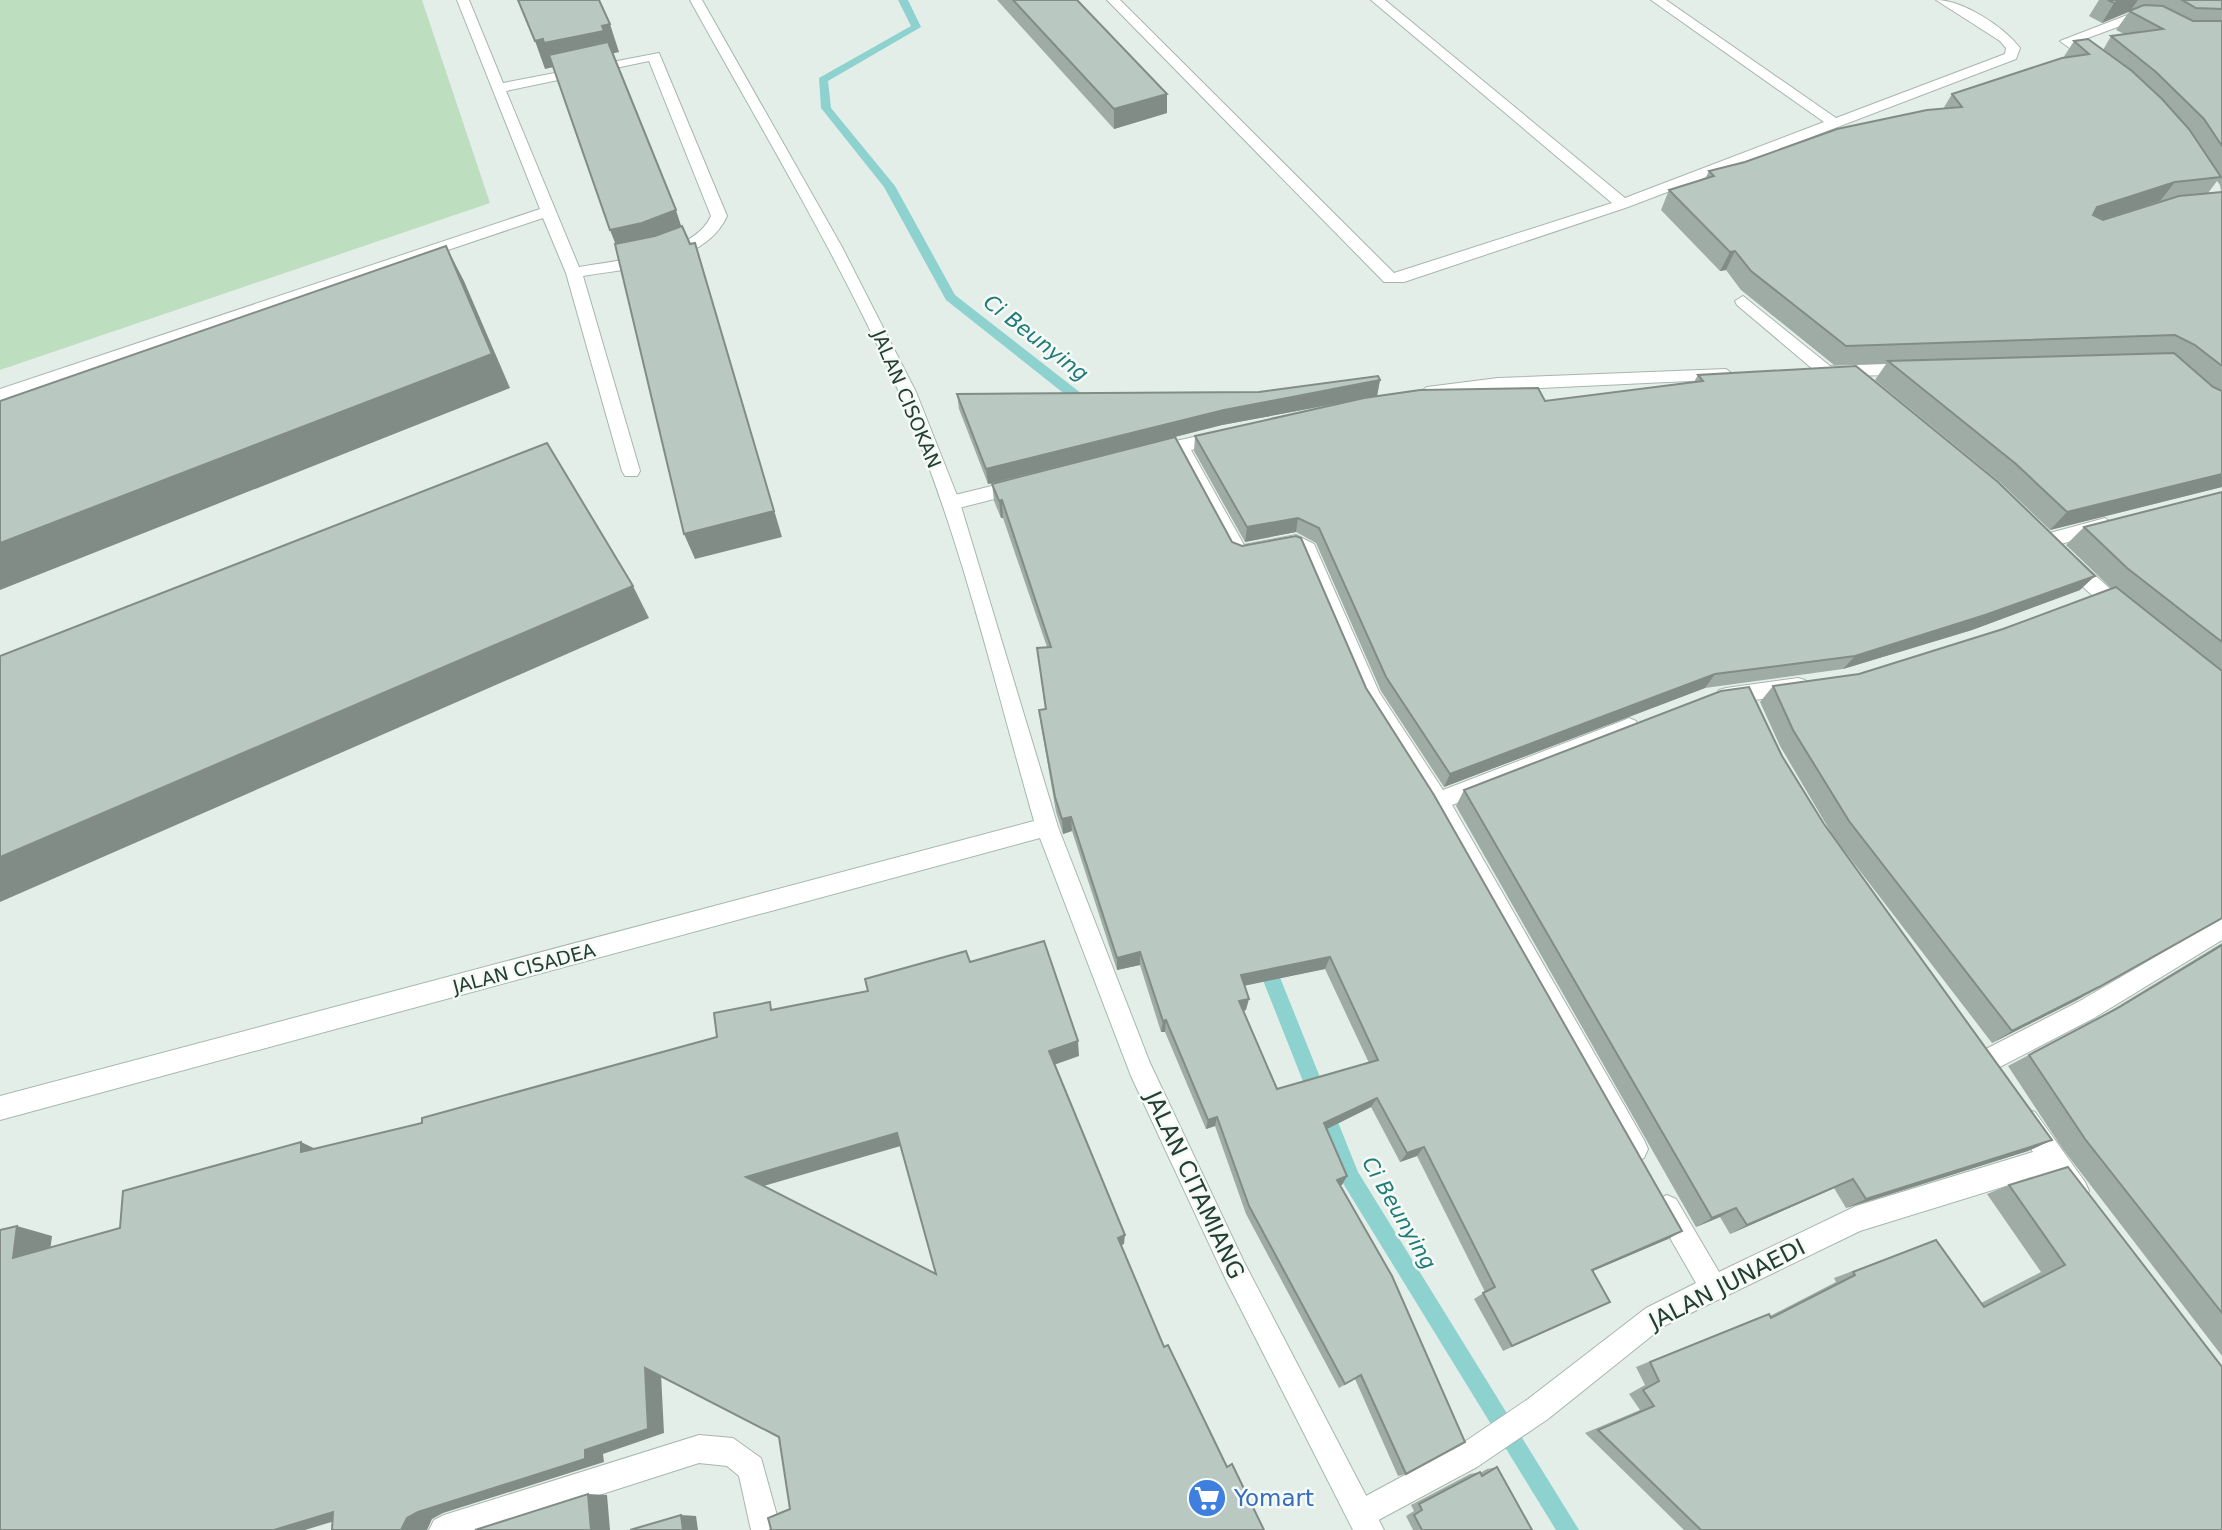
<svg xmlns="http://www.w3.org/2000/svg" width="2222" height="1530" viewBox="0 0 2222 1530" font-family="'DejaVu Sans',sans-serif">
	<rect width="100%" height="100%" fill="#e4eee8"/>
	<!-- green -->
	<path fill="#bedec0" d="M0,0H422L490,203L0,370Z"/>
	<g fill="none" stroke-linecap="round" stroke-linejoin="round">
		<!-- stream -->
		<g fill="#8dd2cf" fill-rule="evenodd">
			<path d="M898,0H908L921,27L828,81L831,108L895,186L955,295L1091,401V407H1081L946,300L884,187L821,108L819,78L911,26Z"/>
			<path d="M1264,952L1270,954L1273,960L1358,1172L1579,1530H1556L1344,1185L1255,960L1258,954Z"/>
		</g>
		<!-- lane casing -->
		<g stroke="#a6b6ae" stroke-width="2">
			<path id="lane" d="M457,0H469L503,83L659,53L727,216C705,265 629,268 583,276L640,471L637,476H625L622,471L566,273L543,218L0,401V389L540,209ZM649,61L711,216C694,255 617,260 579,267L506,91Z"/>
		</g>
		<!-- street casing -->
		<g stroke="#a6b6ae" stroke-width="2">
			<g id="street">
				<path d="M1107,0H1120L1394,273L1612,203L1371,0H1385L1625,198L1824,122L1651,0H1666L1836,118L2005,54L2006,48L2000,41L1936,0C1963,0 2003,26 2020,48L2016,59L1628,207L1404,282H1384Z"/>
				<path d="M2130,14H2150L2157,18L2150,22H2131L2077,42L2100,57V63H2090L2060,41Z"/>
				<path d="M1743,296L1830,366L1908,363L1916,369L1908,375L1821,376L1737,305L1735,301Z"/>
				<path d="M1726,369L1734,375L1732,379L1498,390L1427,399L1418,393L1427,387L1498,378Z"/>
				<path d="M1221,431L1227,433L1230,437L1227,441L1191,450L1244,545L1296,535L1314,544L1379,692L1443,790L1622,721L1629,718L1636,721L1639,727L1636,733L1452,805L1644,1140L1648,1149L1644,1158L1635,1162L1626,1158L1430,808L1364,702L1300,553L1293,550L1239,560L1232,558L1175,453L1153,458L1144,452L1153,446Z"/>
				<path d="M1020,479L1026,481L1029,486L1026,491L951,510L942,503L951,496Z"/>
				<path d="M2105,518L2114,525L2112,530L2046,548L2037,541L2039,536Z"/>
				<path d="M2068,555L2075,557L2129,606L2132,611L2129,616H2115L2061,567L2059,562Z"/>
				<path d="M1798,678L1805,680L1808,686L1805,692L1798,694L1726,704L1719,702L1716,696L1719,690L1726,688Z"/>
				<path d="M2222,918V940L2094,1018L1996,1069L1987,1073L1978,1069L1975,1061L1978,1053L2078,1002Z"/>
				<path d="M2026,1109L2035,1112L2085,1182L2089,1191L2085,1200L2076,1204L2067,1200L2048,1173L1860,1231L1664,1326L1548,1419L1477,1467L1371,1524L1361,1528L1351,1524L1347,1514L1351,1504L1457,1447L1528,1399L1646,1308L1696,1283L1658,1217L1654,1208L1658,1199L1667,1195L1676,1199L1719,1272L1856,1206L2033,1152L2014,1121L2017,1112Z"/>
				<path d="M699,1435L733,1438L761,1458L781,1530H751L739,1476L727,1466L699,1463L490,1530H429L434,1520L444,1515Z"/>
			</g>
		</g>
		<!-- secondary casing -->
		<g stroke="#a3b9ad" stroke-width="2">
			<path id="secondary" d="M690,0H702L842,247L916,392L960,503L1058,827L1150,1063L1244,1262L1384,1530H1353L1226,1280L1131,1076L1040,838L0,1120V1096L1034,821C993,678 959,529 899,392C839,257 761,129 690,0Z"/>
		</g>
		<!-- lane -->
		<use href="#lane" fill="#fff" fill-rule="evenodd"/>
		<!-- street -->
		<use href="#street" fill="#fff" fill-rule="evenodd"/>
		<!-- secondary -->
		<use href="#secondary" fill="#fff" fill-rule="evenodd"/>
	</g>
	<!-- wall -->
	<g fill="#9faca5" fill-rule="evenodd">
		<path d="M997,0H1077L1167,113L1114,129Z"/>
		<path d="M2099,0H2222V487L2050,530L2001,483L1875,380L1886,364L1834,365L1741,290L1726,270L1720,271L1661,210L1669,190L1705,179L1709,171L1745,162L1943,109L1952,94L2063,58L2074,41L2103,50L2111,36L2124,34L2116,30L2129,12L2102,23L2089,16ZM2217,181L2220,185L2221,192L2208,193ZM2160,201H2163L2103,220Z"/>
		<path d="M1698,375L2080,590L1972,630L1843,669L1705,688L1444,787L1381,691L1316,543L1296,532L1245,542L1194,451L1195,436L1545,401L1694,382Z"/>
		<path d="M1380,380L1377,396L1222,425L988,484L959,409L957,394L1259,392Z"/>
		<path d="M992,484L1232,542L1366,688L1682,1231L1668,1239L1593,1271L1610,1302L1503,1351L1474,1299L1485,1292L1417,1156L1400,1162L1371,1107L1326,1129L1347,1176L1342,1185H1340L1406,1474L1398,1476L1355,1379L1339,1388L1246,1214L1215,1126L1206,1129L1165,1032H1161L1140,965L1117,970L1072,831L1063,834L1056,812L1041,725L1039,710L1045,709L1037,648L1047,647L1003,518H1001L994,501ZM1325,969L1369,1063L1277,1089L1243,1011L1246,1010L1244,985Z"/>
		<path d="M2222,492V918L2077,1000L1992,1043L1833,836L1780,746L1760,702L1773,686L1859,674L2003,629L2112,589L2066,545L2084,527Z"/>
		<path d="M1782,756L1824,824L2052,1140L2028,1151L1846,1208L1834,1188L1730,1234L1720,1217L1696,1227L1456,806L1464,790Z"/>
		<path d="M2222,943V1356L2062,1148L2008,1066L2097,1019Z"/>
		<path d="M2009,1185L2222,1367V1530H1684L1585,1433L1640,1410L1629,1394L1645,1385L1636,1367L1752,1320L1769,1314L1770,1316L1836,1282L1834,1278L1936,1240L1981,1303L2041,1272L1987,1194Z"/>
		<path d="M1497,1467L1532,1530H1413L1406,1516L1414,1511L1411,1505L1470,1474L1480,1472V1473L1487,1469Z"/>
	</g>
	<!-- shaded-wall -->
	<g fill="#828c86">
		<path d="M2123,0H2138L2130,11L2102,23L2114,3Z"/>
		<path d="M610,24L619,52L545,69L535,41Z"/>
		<path d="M1167,94V113L1114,129V109Z"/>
		<path d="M2175,182L2160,201L2082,227L2097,207Z"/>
		<path d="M676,210L685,238L621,258L610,230Z"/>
		<path d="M695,243L782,537L695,559L684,534Z"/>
		<path d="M446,246L464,281L510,388L0,590V543Z"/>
		<path d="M1735,251L1726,270L1720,271L1730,252Z"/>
		<path d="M1380,380L1377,396L1222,425L988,484L986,469L1224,410Z"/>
		<path d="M2222,474V487L2050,530L2067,512Z"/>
		<path d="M1002,500L1003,518H1001L999,501Z"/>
		<path d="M1298,518L1296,532L1245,542L1247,527Z"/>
		<path d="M2095,576L2080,590L1972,630L1843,669L1855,656Z"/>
		<path d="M633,586L649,618L0,902V857Z"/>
		<path d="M1715,674L1705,688L1444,787L1450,774Z"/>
		<path d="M1071,817L1072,831L1063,834L1062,819Z"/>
		<path d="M1140,952V965L1117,970V958Z"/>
		<path d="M1330,957L1325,969L1239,987L1241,975Z"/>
		<path d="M2099,987L2077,1000L1992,1043L2012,1031Z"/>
		<path d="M1249,999L1246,1010L1237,1013L1239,1001Z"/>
		<path d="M1166,1020L1165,1032H1161L1163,1021Z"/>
		<path d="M1078,1041L1079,1056L1051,1066L1049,1051Z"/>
		<path d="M1377,1098L1371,1107L1319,1133L1324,1123Z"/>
		<path d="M1217,1117L1215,1126L1206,1129L1208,1120Z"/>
		<path d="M897,1133L904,1145L757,1188L746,1177Z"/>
		<path d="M2052,1140L2028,1151L1846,1208L1866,1199Z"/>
		<path d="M301,1142L326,1154L301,1152Z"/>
		<path d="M1424,1147L1417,1156L1400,1162L1407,1153Z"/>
		<path d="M1347,1176L1342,1185L1332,1189L1337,1180Z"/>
		<path d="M1853,1179L1834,1188L1730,1234L1747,1225Z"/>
		<path d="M1736,1208L1720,1217L1696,1227L1712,1218Z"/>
		<path d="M17,1226L52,1236L48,1267L13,1258Z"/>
		<path d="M1682,1231L1668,1239L1581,1276L1592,1270Z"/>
		<path d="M1125,1235L1124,1244L1118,1247V1238Z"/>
		<path d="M645,1368L661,1374L664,1433L603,1454L604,1462L443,1513L432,1519L427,1530H401L407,1518L418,1512L585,1450Z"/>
		<path d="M588,1494L607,1495L610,1530H591Z"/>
		<path d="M333,1512L361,1513L305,1530H274Z"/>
		<path d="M681,1515L696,1516L698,1530H683Z"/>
	</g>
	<!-- building -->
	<g fill="#b9c8c0" stroke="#828c86" stroke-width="2" fill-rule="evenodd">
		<path d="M518,0H599L610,24L602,26L604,31L544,43L543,39L535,41Z"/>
		<path d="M1013,0H1077L1167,94L1114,109Z"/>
		<path d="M2108,0H2123L2114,3Z"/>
		<path d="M2182,0H2222V9L2196,8Z"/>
		<path d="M2144,5L2163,6L2193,21H2222V146L2204,119L2156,72L2111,36L2163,29L2129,11Z"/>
		<path d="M2088,39L2132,71L2162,99L2189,129L2221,177L2175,182L2097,207L2093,215L2103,220L2179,196L2222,192V366L2195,345L2175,335L1846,346L1751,271L1735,251L1730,252L1669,190L1714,176L1709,171L1745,162L1837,129L1927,110L1962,107L1952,94L2062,58L2089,54L2074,41Z"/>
		<path d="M608,42L676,210L642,223L610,230L549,55Z"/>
		<path d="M682,226L690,244L695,243L774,511L684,534L615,244L655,236Z"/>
		<path d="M446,246L492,354L0,543V401Z"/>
		<path d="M2174,353L2213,387L2222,391V474L2067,512L2016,464L1888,361Z"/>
		<path d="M1856,366L1998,482L2095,576L1985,615L1855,656L1715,674L1450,774L1386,677L1319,528L1298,518L1247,527L1195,436L1364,398L1420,390L1538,388L1545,401L1703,381L1698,375Z"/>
		<path d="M1378,376L1380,380L1224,410L986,469L957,394L1259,392Z"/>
		<path d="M1175,437L1232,542L1242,546L1296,536L1301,538L1366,688L1434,795L1682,1231L1592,1270L1610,1302L1512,1346L1483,1293L1495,1287L1424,1147L1407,1153L1377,1098L1324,1123L1347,1176L1337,1180L1392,1276L1465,1442L1406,1474L1361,1375L1345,1384L1249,1206L1217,1117L1208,1120L1166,1020L1163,1021L1140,952L1117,958L1071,817L1062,819L1055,797L1039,710L1046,709L1037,648L1051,647L1002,500L999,501L992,484ZM1330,957L1378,1060L1277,1089L1239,1001L1249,999L1241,975Z"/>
		<path d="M547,443L633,586L0,857V656Z"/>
		<path d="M2222,492V642L2127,568L2084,527Z"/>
		<path d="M2116,587L2222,671V918L2099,987L2012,1031L1849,821L1793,730L1773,686L1859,674L2003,629Z"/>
		<path d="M1749,687L1782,756L1824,824L2052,1140L1866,1199L1853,1179L1747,1225L1736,1208L1712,1218L1464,790L1721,691Z"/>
		<path d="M1044,941L1078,1041L1049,1051L1125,1235L1118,1238L1164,1347L1168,1345L1227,1467L1232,1464L1264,1530H770L771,1529L768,1518L790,1509L779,1437L645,1368L648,1429L585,1450V1459L418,1512L407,1518L401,1530H332L333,1512L274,1530H0V1230L17,1226L13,1258L120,1228L123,1191L301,1142V1152L422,1123V1118L717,1037L714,1013L770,1002L771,1010L868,991L865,979L966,951L970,962ZM897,1133L936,1274L746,1177Z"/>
		<path d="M2222,945V1313L2085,1139L2029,1055L2118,1008Z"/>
		<path d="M2068,1167L2222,1367V1530H1701L1598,1430L1654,1406L1643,1390L1659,1381L1650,1362L1769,1314L1771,1318L1855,1275L1853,1272L1936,1240L1984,1307L2065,1265L2009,1185Z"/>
		<path d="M1497,1467L1532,1530H1422L1414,1515L1422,1510L1419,1504L1480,1472L1482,1476Z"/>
		<path d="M588,1494L591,1530H475Z"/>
		<path d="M681,1515L683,1530H630Z"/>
	</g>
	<!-- icons -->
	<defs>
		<g id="supermarket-disc" transform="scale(2.0125)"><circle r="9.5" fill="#3f7fe0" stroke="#f5faf6"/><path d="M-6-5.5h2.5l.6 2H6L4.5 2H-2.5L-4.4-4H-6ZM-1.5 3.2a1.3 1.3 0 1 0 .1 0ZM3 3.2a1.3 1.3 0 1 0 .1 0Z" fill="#fff"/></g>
	</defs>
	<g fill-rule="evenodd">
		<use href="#supermarket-disc" x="1207" y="1498"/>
	</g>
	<g text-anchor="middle" stroke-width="5" stroke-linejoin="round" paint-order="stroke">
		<!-- street labels -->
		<g font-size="19" fill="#233f32" stroke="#f5faf6">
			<text transform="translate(907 399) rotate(67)" y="7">JALAN CISOKAN</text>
			<text transform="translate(524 968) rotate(-15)" y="7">JALAN CISADEA</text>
		</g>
		<!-- water labels -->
		<g font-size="21" font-style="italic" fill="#1e7b79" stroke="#f5faf6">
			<text transform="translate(1036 338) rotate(38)" y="7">Ci Beunying</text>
			<text transform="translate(1399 1213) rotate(60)" y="7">Ci Beunying</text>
		</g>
		<!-- near-street labels -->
		<g font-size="23" fill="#233f32" stroke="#f5faf6">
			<text transform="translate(1195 1185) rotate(65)" y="8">JALAN CITAMIANG</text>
			<text transform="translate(1727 1284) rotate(-27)" y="8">JALAN JUNAEDI</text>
		</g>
		<!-- near-shop labels -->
		<g font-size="23" fill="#366cbe" stroke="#f5faf6" text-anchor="start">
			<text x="1234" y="1506">Yomart</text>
		</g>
	</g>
</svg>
